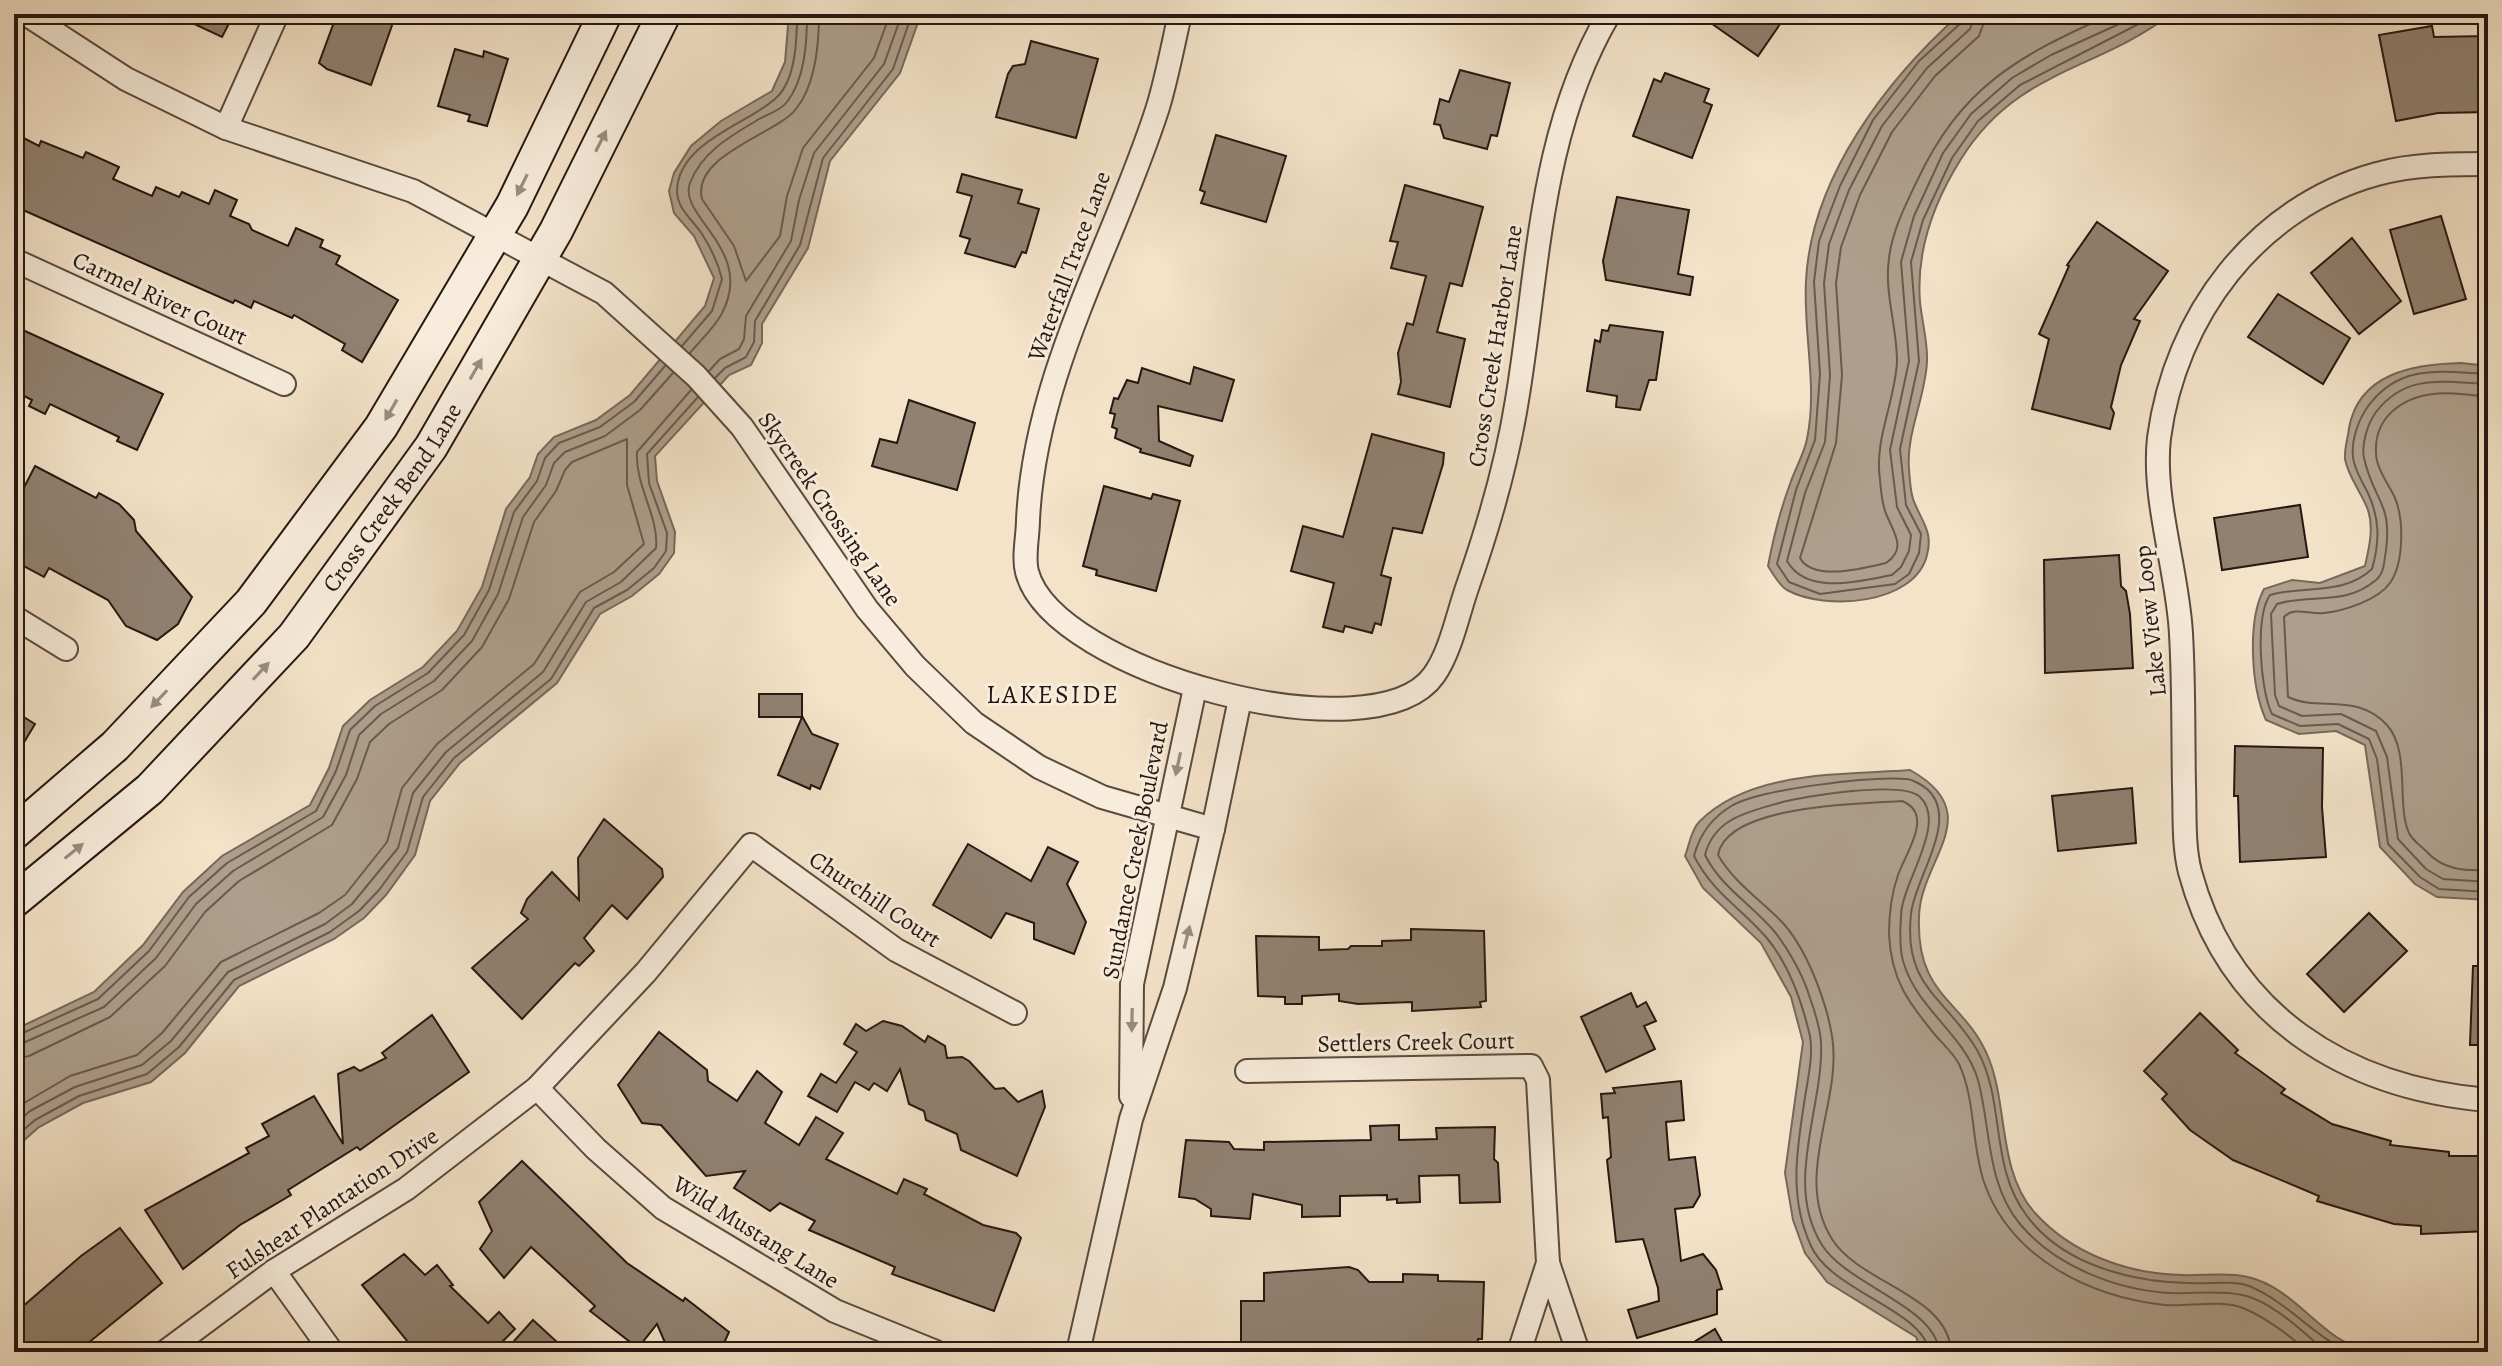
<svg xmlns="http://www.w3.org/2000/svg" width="2502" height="1366" viewBox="0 0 2502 1366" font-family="Alegreya,serif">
	<rect width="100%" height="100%" fill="#f4e3c9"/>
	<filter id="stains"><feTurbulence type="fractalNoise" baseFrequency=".0025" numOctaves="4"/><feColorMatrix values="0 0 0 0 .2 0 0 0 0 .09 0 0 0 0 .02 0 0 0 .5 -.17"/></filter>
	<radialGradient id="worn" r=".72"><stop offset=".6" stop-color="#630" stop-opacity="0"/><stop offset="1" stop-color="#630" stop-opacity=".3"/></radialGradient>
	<!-- water -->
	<g fill="#ae9e8b" stroke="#77685b" stroke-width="2">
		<path d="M789,14H921L900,73L830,161L808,248L762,324V343L751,365L729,375L655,456L657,481L675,532L674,553L659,574L632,596L600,614L557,683L460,763L430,801L415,855L386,895L364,918L334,939L239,986L185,1053L151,1082L83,1103L39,1127L14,1149V1030L94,992L143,945L183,892L222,856L310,805L329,768L343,726L370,700L423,667L457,631L482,587L506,509L530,477L538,454L554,437L596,420L630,395L705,306L714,278L694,236L674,213L669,191L674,173L691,146L721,121L772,91L785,62Z"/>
		<path d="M1960,14H2171C2097,71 2017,69 1961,159C1934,202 1916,252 1920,302C1922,322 1928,342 1927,362C1925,399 1906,433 1909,469C1910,480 1910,495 1915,504C1923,523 1933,533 1927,555C1915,605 1825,611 1787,590C1779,585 1773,574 1768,566C1773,539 1780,511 1790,484C1795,469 1804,454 1807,439C1818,386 1803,334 1806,281C1811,178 1886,80 1960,14Z"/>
		<path d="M2461,363L2488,366V900L2437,897L2415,884L2380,847L2365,745L2336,731L2299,734L2266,720C2251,687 2247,621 2264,589L2292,580L2320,583L2365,566C2369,548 2374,528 2368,510C2362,493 2348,477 2345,459C2344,450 2348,438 2349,428C2359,373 2414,364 2461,363Z"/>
		<path d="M1910,770C1989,814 1920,859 1919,917C1916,999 1965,999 1989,1059C2008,1107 1998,1172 2035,1213C2072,1254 2128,1274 2182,1275C2202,1276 2228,1272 2248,1277C2284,1285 2309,1319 2338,1338C2347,1344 2360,1348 2371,1352H1922L1916,1337L1827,1282L1805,1253L1793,1220L1785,1173L1803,1042L1791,997L1761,943L1703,888L1685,856C1689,846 1691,830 1699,822C1750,770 1843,775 1910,770Z"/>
	</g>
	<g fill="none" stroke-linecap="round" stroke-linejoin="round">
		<!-- shore -->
		<g stroke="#6a5a4e" stroke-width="2">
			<path d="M819,14C819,45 816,84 796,109C777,134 691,155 702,199L734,246L746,281L780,236L787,196L803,148L874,58L890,14"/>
			<path d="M1965,14L1962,22L1919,61L1873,120L1840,186L1819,241L1814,282L1820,374L1815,440L1796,490L1777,564L1789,582L1820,594L1895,584L1909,574L1919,553L1921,534L1906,505L1900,449L1919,361L1911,262L1923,220L1952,158L1978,121L2020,85L2158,14"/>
			<path d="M1975,14L1970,29L1927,68L1882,126L1849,190L1829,244L1824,283L1830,375L1825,442L1805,493L1787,561C1807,596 1860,581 1892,575L1901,567L1909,551L1911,535L1897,507L1890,450L1909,361L1901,262L1914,216L1943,153L1971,114L2012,78L2051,55L2141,14"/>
			<path d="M1987,14L1979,36L1935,76L1892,132L1860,195L1841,247L1836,283L1842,375L1836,443L1800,558C1813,582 1865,568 1886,563C1907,549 1894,533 1887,516C1882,506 1881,492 1880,480C1874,438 1895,403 1897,361C1897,327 1884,292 1889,258C1892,232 1905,206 1916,183C1961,86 2018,56 2112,14"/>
			<path d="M682,346L712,311L722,279C718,263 711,248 702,234C693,220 678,210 677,192C677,141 752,123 777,97C796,79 797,38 797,14"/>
			<path d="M690,353C700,341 713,329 721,315C757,250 677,217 690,183C702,151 734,134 761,118C769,114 781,110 787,102C805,79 807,42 807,14"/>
			<path d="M709,371L720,359L739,349L744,339L746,316L791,241L799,200L814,153L884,64L902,14"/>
			<path d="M2488,374C2442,372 2401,363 2369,405C2359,418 2351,440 2353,457C2354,468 2362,482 2367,491C2380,518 2380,541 2372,569C2343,596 2305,585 2270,595C2255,617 2260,690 2272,714L2300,726L2338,724L2369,739L2377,759L2388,844L2420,877L2439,889L2488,892"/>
			<path d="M715,378L725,368L746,357L754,342L755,321L800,245L823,158L893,69L912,14"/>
			<path d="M2488,384C2444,382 2406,373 2376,412C2368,423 2361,444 2364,458C2374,503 2394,502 2385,557C2384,565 2383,574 2376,580C2344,607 2311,593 2277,604L2271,614L2275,695L2279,706L2302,716L2341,714L2376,731L2387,757L2398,839L2426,869L2443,879L2488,882"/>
			<path d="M2488,396C2469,396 2452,391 2433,394C2401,398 2374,418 2376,453C2376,468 2389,485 2395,498C2404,520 2404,563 2390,583C2378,600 2344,611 2324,613C2310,615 2294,606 2284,617L2288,697C2319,712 2357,692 2387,725C2411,752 2396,805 2409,833C2412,840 2421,846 2426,851C2443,870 2464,871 2488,870"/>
			<path d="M14,1037L98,999L149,951L189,897L227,863L316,811L336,771L350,730L375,706L428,673L464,635L489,590L514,512L537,481L545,458L559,443L600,427L634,402L665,366"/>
			<path d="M14,1047L104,1007L156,958L196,904L233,871L323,817L346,775L359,735L381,714L434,681L472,641L498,594L523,517L546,485L554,463L565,452L605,436L640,410L673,373"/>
			<path d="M14,1059L29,1056L110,1017L165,966L205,912L239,881L332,825L357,779L370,742L389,724L442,690L482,647L509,599L534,522L556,491L565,470L572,462L627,439V485L644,544L614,572L580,592L534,664L437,744L402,788L387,842L345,895L319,913L221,962L162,1033L137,1055L70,1076L14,1109"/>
			<path d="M14,1125L30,1111L75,1087L142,1065L171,1041L228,972L325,924L352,904L398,848L413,793L446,752L543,672L586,602L621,582L656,548C659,516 635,486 637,452L691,390"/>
			<path d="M14,1138L35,1120L79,1096L147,1074L179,1047L234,980L330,932L359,911L379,890L407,852L423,797L454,758L551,679L594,608L627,590L654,568L666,551L667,533L649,483L647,454L698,397"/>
			<path d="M1929,1352C1925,1311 1831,1291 1811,1246C1787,1194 1798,1144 1806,1091C1809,1074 1813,1053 1810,1036C1802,1002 1789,964 1766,937C1740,907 1713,893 1694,856C1700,833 1712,817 1733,805C1763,789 1871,776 1906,779C1912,779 1922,785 1927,789C1961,819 1914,879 1911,914C1903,988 1946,997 1977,1050C2006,1101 1989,1167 2027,1216C2063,1265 2132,1282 2189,1283C2207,1284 2233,1280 2249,1286C2288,1302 2315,1338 2350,1352"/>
			<path d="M1939,1352C1937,1307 1847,1285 1822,1245C1783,1183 1824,1108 1821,1042C1820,1027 1814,1009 1809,995C1803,975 1787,947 1774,931C1751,904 1721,887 1705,855C1714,819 1747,812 1779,803C1803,796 1903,780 1920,797C1948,823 1901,884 1901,916C1900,931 1899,951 1904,964C1918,1010 1965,1035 1978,1080C1991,1128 1986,1183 2020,1224C2055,1266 2116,1290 2170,1293C2193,1294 2219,1290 2242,1295C2270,1300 2305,1333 2326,1352"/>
			<path d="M1951,1352C1949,1295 1860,1284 1832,1239C1792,1175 1843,1102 1832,1036C1826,1000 1806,947 1781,921C1759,899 1733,881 1718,855C1727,804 1862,804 1902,801C1935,814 1905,854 1898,875C1891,895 1889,914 1889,934C1891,980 1908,1002 1936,1036C1944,1045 1954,1054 1959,1064C1976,1101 1971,1144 1984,1182C2010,1258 2090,1297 2165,1305C2188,1307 2221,1299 2243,1308C2267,1318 2289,1335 2308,1352"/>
		</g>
	</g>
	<!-- building -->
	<g fill="#918171" stroke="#251712" stroke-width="2">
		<path d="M173,14H234L222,37Z"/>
		<path d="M337,14H396L371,85L327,69L319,63Z"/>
		<path d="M1698,14H1787L1758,56Z"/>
		<path d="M2432,26L2434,37L2488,36V112L2438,113L2396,121L2379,35Z"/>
		<path d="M1031,41L1098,59L1076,138L996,117L1008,74L1013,66L1025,64Z"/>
		<path d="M455,49L483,57L484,51L508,59L487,126L468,121L470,115L438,106Z"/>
		<path d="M1460,70L1510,83L1497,136L1491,135L1487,149L1444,138L1440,125L1434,124L1440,99L1449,102Z"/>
		<path d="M1665,73L1709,89L1704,102L1712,105L1692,158L1633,136L1654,79L1661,82Z"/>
		<path d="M14,133L39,146L41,141L83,158L86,152L119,167L113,179L152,196L156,187L179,197L182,192L209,204L215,190L237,200L230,216L249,224L252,230L288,246L296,228L323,240L320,247L340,256L336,264L398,300L362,362L342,350L345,344L294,315L292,318L254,301L251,308L235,300L233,303L14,206Z"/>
		<path d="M1216,135L1286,156L1266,222L1201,203L1205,192L1200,190Z"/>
		<path d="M962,174L1022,190L1018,203L1039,209L1026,253L1022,252L1015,267L965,253L970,239L960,236L972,196L957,192Z"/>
		<path d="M1405,185L1483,207L1462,286L1450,283L1437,332L1465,339L1450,407L1398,394L1401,382L1398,353L1407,323L1413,325L1426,276L1391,268L1398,242L1390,241Z"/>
		<path d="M1617,197L1689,210L1678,274L1693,277L1690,295L1606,280L1603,261Z"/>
		<path d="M2441,216L2466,299L2414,314L2390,230Z"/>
		<path d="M2097,222L2168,271L2134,319L2140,321L2121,365L2111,407L2114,413L2110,429L2032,409L2049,339L2039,334L2069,266L2067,265Z"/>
		<path d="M2352,238L2401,301L2359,334L2311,273Z"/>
		<path d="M2278,294L2350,338L2323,384L2248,337Z"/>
		<path d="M1610,325L1663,332L1656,380H1649L1640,410L1616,407L1617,396L1587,391L1595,340L1600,342L1602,330L1608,331Z"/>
		<path d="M14,326L163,394L137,450L117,441L119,437L50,404L45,414L29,406L32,400L14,391Z"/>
		<path d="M1194,367L1234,380L1222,421L1158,406L1159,441L1193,456L1190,466L1140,452L1141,449L1115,438L1117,429L1112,427L1115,414L1110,413L1114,398L1118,399L1127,380L1138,383L1142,368L1190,384Z"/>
		<path d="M909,400L975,423L957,490L872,466L880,439L897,443Z"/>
		<path d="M1372,434L1444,453L1443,464L1422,533L1393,528L1381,575L1391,578L1381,625L1375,623L1372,633L1345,626L1343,632L1323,627L1334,583L1291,571L1303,526L1343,537Z"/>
		<path d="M35,466L96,498L99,493L119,504L134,520L136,531L192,597L178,624L157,640L126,626L108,600L49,568L44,577L14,561V507Z"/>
		<path d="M1104,486L1151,499L1153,494L1180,501L1156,591L1096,575L1097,570L1083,566Z"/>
		<path d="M2300,505L2308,557L2222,570L2214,518Z"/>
		<path d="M2119,555L2121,586L2126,591L2130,614L2133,668L2045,673L2044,560Z"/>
		<path d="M759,694H802V716L812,734L838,744L820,789L811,785L810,789L778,775L802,717H759Z"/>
		<path d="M14,711L35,724L14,759Z"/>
		<path d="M2235,746L2323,748L2322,807L2326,857L2240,862L2238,796H2234Z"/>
		<path d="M2132,788L2136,843L2058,851L2052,796Z"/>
		<path d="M604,819L662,869L663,877L627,919L612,905L584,938L594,951L579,966L575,963L522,1019L472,968L528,919L521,913L527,899L552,872L579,900L578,858Z"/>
		<path d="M968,844L1031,881L1048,847L1078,862L1067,884L1086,922L1074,954L1034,939V923L1006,913L991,938L933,905Z"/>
		<path d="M2369,913L2407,951L2344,1012L2307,974Z"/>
		<path d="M1411,929L1484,931L1486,1001L1480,1002L1481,1007L1412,1011V1002L1358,1004L1339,1001V994L1302,996V1004H1285V997L1258,996L1256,936L1319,937V950L1348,949L1351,946H1382V941L1411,940Z"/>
		<path d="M2473,966H2488V1045H2470Z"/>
		<path d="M1631,993L1637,1007L1646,1002L1656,1021L1644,1026L1655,1049L1606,1072L1581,1017Z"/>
		<path d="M2200,1013L2238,1050L2235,1053L2285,1089L2281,1093L2332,1124L2391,1141L2390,1145L2449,1152V1156H2488V1231L2421,1234V1226L2394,1224L2317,1201L2319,1196L2233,1160L2190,1130L2162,1099L2167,1094L2144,1071Z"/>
		<path d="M432,1015L469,1072L360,1150L357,1147L288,1190L291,1195L240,1225L183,1269L145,1210L249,1153L246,1148L269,1136L262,1124L314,1096L343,1144L338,1074L354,1067L360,1071L386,1058L382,1053Z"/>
		<path d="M883,1021L902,1026L925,1042L928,1036L945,1046L947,1058L962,1057L969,1061L995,1089L1004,1088L1018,1102L1042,1091L1045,1107L1017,1176L961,1150L957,1134L926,1120L924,1111L909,1104L900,1069L887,1091L874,1083L869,1090L855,1082L837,1112L808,1096L821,1074L836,1083L857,1052L844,1044L856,1024L866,1031Z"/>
		<path d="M659,1032L707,1070L708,1081L737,1101L757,1071L782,1092L765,1123L799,1145L816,1117L843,1133L826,1159L897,1194L904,1179L927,1189L924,1194L983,1225L1016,1233L1021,1238L994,1311L892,1274L895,1267L809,1230L815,1221L780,1203L770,1211L734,1188L745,1171L706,1176L661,1125L642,1123L618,1085Z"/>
		<path d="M1681,1081L1684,1120L1666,1122L1669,1160L1695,1157L1700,1195L1693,1207L1675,1209L1681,1261L1703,1254L1716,1270L1722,1289L1717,1290V1314L1637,1338L1628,1310L1659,1301L1658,1288L1643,1239L1616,1242L1607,1160L1611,1157L1608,1117L1603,1118L1601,1094L1615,1093L1613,1088Z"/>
		<path d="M1399,1125V1140L1437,1139L1436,1128L1495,1127L1494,1159L1498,1163L1500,1202L1460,1203L1459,1175L1419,1176L1420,1202L1397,1203V1199L1387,1200V1195L1340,1196V1216L1302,1217V1205L1253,1194L1250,1219L1211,1216V1209L1195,1199L1179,1197L1186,1140L1229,1142L1234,1149L1264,1150V1142L1371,1140L1370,1126Z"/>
		<path d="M522,1161L627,1263L683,1301L685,1298L729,1332L720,1352H669L657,1324L638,1348L590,1311L595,1306L531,1247L504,1278L480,1249L492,1231L479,1202Z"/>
		<path d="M120,1228L162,1283L77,1352H14V1314L81,1256Z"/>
		<path d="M404,1254L425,1275L437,1265L453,1285L450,1286L488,1323L499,1312L515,1329L492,1352H416L362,1285Z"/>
		<path d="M1349,1267L1358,1270L1369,1282H1403V1274L1438,1275V1281L1484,1282L1482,1339H1478L1477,1352L1241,1349V1301H1264V1273Z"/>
		<path d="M533,1320L557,1342L548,1352H526L514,1341Z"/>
		<path d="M1715,1329L1728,1352H1678Z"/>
	</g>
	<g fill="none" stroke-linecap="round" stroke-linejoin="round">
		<!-- minor casing -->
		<g stroke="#594a40" stroke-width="26">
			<g id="minor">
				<path d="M26,14L126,79L226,128L413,191L604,293L696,376L742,427L867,609L915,666L974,723L1039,767L1102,797L1213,829"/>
				<path d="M1180,14C1173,45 1167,77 1158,107C1114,245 1035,372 1028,520C1028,536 1023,557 1027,572C1053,672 1375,759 1434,675C1451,651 1458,613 1468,585C1489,525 1507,463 1517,400C1539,268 1539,133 1609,14"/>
				<path d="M226,128L277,14"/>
				<path d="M2488,164C2451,164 2413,164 2377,174C2256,207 2175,316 2159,438C2152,499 2178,572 2181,634C2184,685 2183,735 2184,786C2185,813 2183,845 2190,872C2229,1016 2346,1088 2488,1100"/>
				<path d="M14,260L284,384"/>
				<path d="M14,617L66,649"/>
				<path d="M1247,1071L1531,1066L1538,1080L1548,1263L1519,1352"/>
				<path d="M537,1088L596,1149L663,1208L835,1311L936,1352"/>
				<path d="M1131,1096L1132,984L1195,688"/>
				<path d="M1548,1263L1578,1352"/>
				<path d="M274,1271L332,1352"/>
				<path d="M165,1352L274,1271L406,1189L537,1088L646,972L751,845L896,950L1015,1013"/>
				<path d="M1078,1352L1131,1119L1175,988L1213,829L1240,699"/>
			</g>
		</g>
		<!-- secondary casing -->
		<g stroke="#251712" stroke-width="36">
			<g id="secondary">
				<path d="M14,833L115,746L251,602L381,427L512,206L605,14"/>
				<path id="s1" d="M14,901L150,789L294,636L431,447L556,231L664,14"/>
			</g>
		</g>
		<!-- minor -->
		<use href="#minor" stroke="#f8eddc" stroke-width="22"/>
		<!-- secondary -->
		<use href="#secondary" stroke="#f8eddc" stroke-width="32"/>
	</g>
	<!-- one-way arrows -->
	<defs><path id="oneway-solid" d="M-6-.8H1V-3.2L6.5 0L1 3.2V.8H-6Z" transform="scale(2)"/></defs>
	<g fill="#998d81">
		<use href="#oneway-solid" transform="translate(601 141) rotate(-63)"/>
		<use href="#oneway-solid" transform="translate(522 185) rotate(116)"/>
		<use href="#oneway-solid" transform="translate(476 369) rotate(-60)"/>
		<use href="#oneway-solid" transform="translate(391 410) rotate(120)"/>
		<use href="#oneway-solid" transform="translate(261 671) rotate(-47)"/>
		<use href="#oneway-solid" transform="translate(159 699) rotate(133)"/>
		<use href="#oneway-solid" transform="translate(1178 764) rotate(102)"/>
		<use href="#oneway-solid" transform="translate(74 851) rotate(-39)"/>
		<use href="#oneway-solid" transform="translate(1187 937) rotate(-76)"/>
		<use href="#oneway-solid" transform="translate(1132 1020) rotate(91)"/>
	</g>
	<g text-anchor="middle" stroke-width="6" stroke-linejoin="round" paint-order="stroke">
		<!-- street labels -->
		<g font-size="24" fill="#251712" stroke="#f8eddc">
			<text transform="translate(1069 266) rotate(-70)" y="8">Waterfall Trace Lane</text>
			<text transform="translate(160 298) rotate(25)" y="8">Carmel River Court</text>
			<text transform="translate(1495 346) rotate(-81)" y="8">Cross Creek Harbor Lane</text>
			<text dy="8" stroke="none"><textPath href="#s1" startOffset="556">Cross Creek Bend Lane</textPath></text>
			<text transform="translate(830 509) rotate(55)" y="8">Skycreek Crossing Lane</text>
			<text transform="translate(2150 621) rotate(-96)" y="8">Lake View Loop</text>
			<text transform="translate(1135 850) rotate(-79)" y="8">Sundance Creek Boulevard</text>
			<text transform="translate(875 899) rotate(34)" y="8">Churchill Court</text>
			<text transform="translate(1416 1042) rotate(-1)" y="8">Settlers Creek Court</text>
			<text transform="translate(332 1203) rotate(-34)" y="8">Fulshear Plantation Drive</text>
			<text transform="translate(756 1232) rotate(32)" y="8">Wild Mustang Lane</text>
		</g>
		<!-- neighbourhood labels -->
		<g font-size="26" letter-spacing="2" fill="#251712" stroke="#f8eddc">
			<text x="1053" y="703">LAKESIDE</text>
		</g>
	</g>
	<!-- margin -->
	<rect width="2502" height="1366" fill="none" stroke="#f4e3c9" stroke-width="48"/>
	<rect x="16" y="16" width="2470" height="1334" fill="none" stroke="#251712" stroke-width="4"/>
	<rect x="24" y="24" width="2454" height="1318" fill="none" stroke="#251712" stroke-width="2"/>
	<rect width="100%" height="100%" filter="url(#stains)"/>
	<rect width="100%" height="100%" fill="url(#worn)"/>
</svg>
